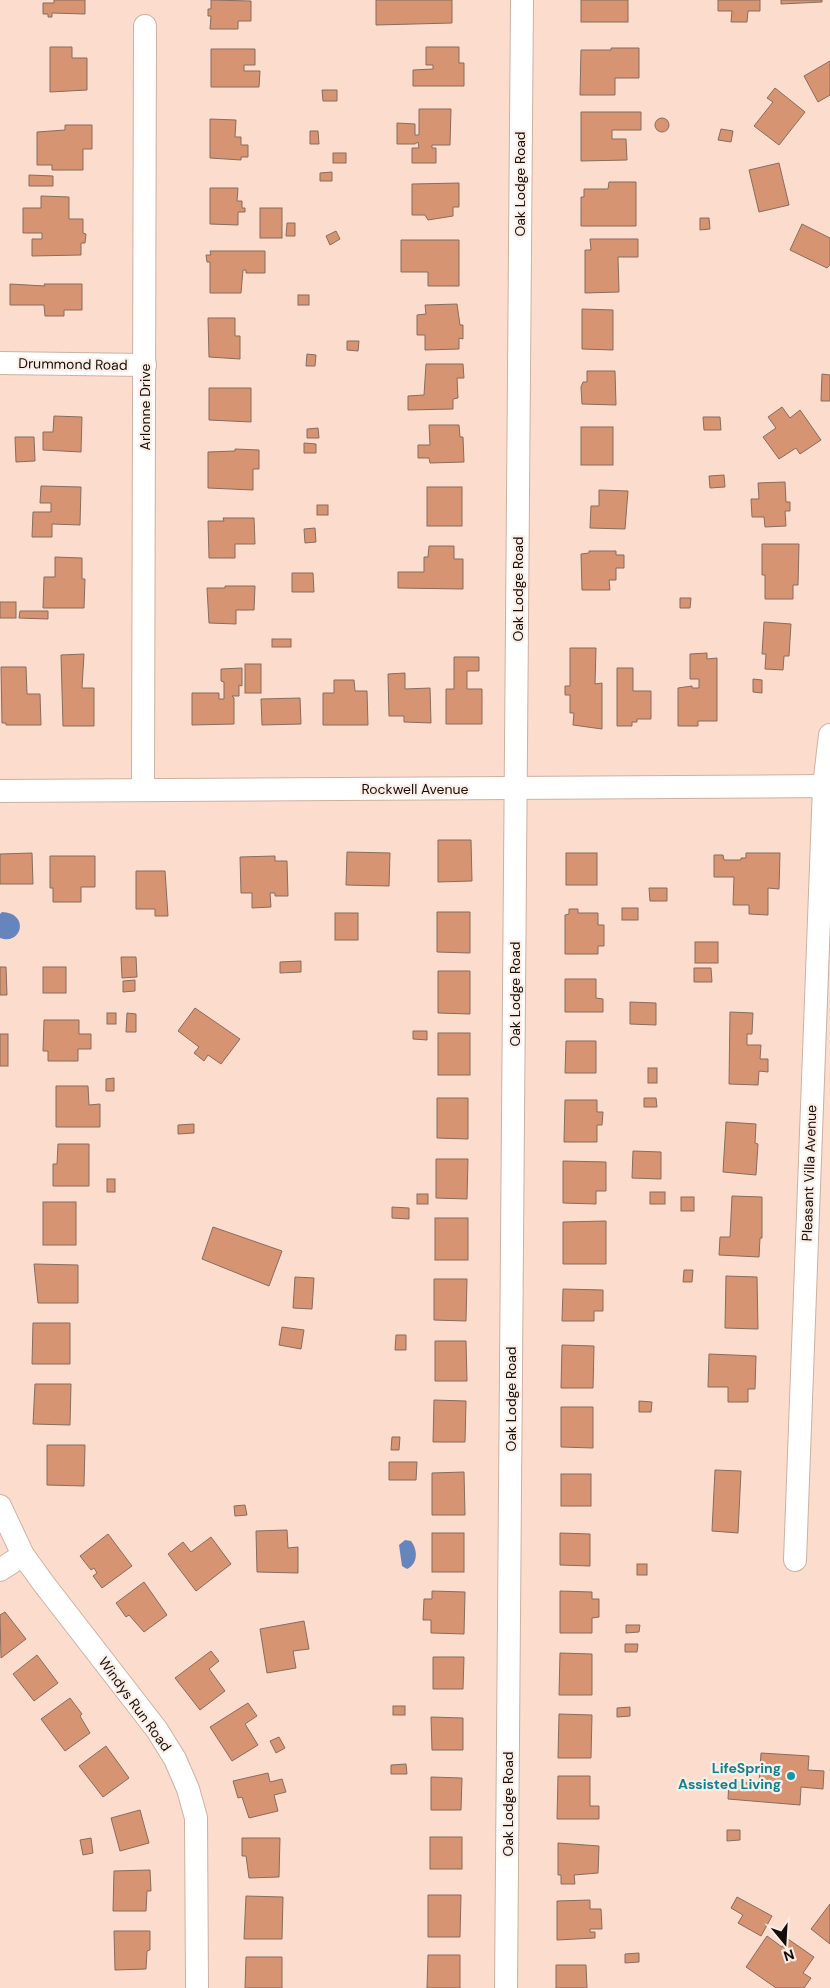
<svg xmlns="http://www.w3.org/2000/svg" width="830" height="1988" viewBox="0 0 830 1988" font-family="'DM Sans',sans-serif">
	<rect width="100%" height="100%" fill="#fcdccd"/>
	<!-- water -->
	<g fill="#6685bd">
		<path d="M2,912C30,913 22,946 0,938V914Z"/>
		<path d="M405,1540L411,1541C418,1550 418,1564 407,1569L402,1566L399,1545Z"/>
	</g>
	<!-- building -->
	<g fill="#d69473" stroke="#886c5f">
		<path d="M54,0H85V14L52,13V17H48V14H43V3H54Z"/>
		<path d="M211,0L251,1V21H238V29H210L211,16H208V9H211Z"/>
		<path d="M376,0H452V23L376,25Z"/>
		<rect x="581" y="0" width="47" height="22"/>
		<path d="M718,0H760V11H748L747,22H731L732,11H718Z"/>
		<path d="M781,0H822V2L781,4Z"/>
		<path d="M50,47H72V58H87V90L50,92Z"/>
		<path d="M426,47H459V63H464V86H413V70L433,69V65H426Z"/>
		<path d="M611,48H639V78H615V95H580L581,50H611Z"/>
		<path d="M211,49H255V65H244V71H260L259,87H211Z"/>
		<path d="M830,61V95L818,102L804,76Z"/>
		<path d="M775,88L805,112L779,145L754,126L773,102L767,98Z"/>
		<path d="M322,90H337V101H323Z"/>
		<path d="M419,109H451L450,145H432V148H436V163H412V148H419L418,142L415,144H397V123L415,124V135H419Z"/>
		<path d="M581,112H641V130H612V139H626L627,160L581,161Z"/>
		<circle cx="662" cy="125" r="7"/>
		<path d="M210,119L236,120L235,137H241V145H248V157H241V160L210,158Z"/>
		<path d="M65,125H92V149H83V170H52V165H37V132L65,130Z"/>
		<path d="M721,129L733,131L731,142L718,140Z"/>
		<path d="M310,131H318L319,144H310Z"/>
		<rect x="333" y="153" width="13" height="10"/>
		<path d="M779,163L789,205L759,212L749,170Z"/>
		<path d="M332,172V181H320V173Z"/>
		<path d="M29,175L53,176V186H29Z"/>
		<path d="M609,182H636V226H581V197H584V189H608Z"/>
		<path d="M459,183V207H453V216L428,220L425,215H412V184Z"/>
		<path d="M210,188H238L237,201H242V208H245V212H238V225L210,224Z"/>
		<path d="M41,196L69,197V219H83V233L86,234L85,243H81V255L32,256V239H42V233H23V208H41Z"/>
		<rect x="260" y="208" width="22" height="30"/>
		<path d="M700,218H709L710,229L700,230Z"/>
		<path d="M287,223H295V236H286Z"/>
		<path d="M802,224L830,238V265L827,268L790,250Z"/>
		<path d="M336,231L340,239L330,245L326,236Z"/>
		<path d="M590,239H638V257H618L619,292L585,293V250H591Z"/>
		<path d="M401,240H459V286H428V272H401Z"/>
		<path d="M210,251H265V273H246V270H243L241,293H210V262H207L206,255H211Z"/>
		<path d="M10,284L45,286L44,284H82V310H64V316H45L44,305H10Z"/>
		<rect x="298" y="295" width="11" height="10"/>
		<path d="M457,304L460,325H463V339L459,338V349L425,350V335H417V315L426,314L425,305Z"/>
		<path d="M582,309L613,310V350L582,349Z"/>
		<path d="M208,318H235V336H240V359L209,357Z"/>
		<path d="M347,341H359L358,351L347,350Z"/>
		<path d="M307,354L316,355L315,366H306Z"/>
		<path d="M426,364H463L464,378H457L458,398L453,399V409L408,410V396L424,395Z"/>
		<path d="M587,371H615L616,405L582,404L581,387L583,382H587Z"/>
		<path d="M822,374L830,375V401H821Z"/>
		<path d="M209,388H251V422L209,420Z"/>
		<path d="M782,407L790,418L800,410L821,440L800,454L796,448L779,459L763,437L776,428L768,417Z"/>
		<path d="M54,416L82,417L81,452L43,450V432H53Z"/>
		<path d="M703,417H720L721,430H704Z"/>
		<path d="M429,425H459L460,437H463L464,462L430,463L429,458H418V445H430Z"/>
		<rect x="581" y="427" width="32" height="38"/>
		<path d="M318,428L319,438H307V429Z"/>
		<path d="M15,437H34L35,461L16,462Z"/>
		<path d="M304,443L316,444V453H304Z"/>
		<path d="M235,449L259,450V469H253V490L208,488V452L235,451Z"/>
		<path d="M724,475L725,487L710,488L709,476Z"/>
		<path d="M785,482L786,502H790V511H785L786,526L765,527L764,517H752L751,499H759L758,483Z"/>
		<path d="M41,486L81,487L80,525L52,524V537H32L33,512H51V503H40Z"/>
		<rect x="427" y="487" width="35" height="39"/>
		<path d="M599,490L628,491L625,529L590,528L591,506H599Z"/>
		<rect x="317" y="505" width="11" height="10"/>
		<path d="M223,518H254L255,544H235V558H209L208,521H224Z"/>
		<path d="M315,528L316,542L305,543L304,529Z"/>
		<path d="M762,544H799L798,585H793V599H765V575H762Z"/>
		<path d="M429,546H454V559H463V589L398,588V572H424V557H428Z"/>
		<path d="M589,551H616V555H624V568H616V580H609L610,590H582L581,554L589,553Z"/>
		<path d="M55,557L82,558V579H85L84,608H43L44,577H55Z"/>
		<path d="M292,573H313L314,592H292Z"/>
		<path d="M225,586H255L254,610H236V624L209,623L207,588H225Z"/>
		<path d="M680,598H691L690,608H680Z"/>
		<rect x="0" y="602" width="16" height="16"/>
		<path d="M20,611H48V619L19,618Z"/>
		<path d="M764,622L791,624L789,656H784L783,670L765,669L766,654H762Z"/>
		<rect x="272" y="639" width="19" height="8"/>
		<path d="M570,648H596L595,684L602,683V729L573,725L574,713H570V695H565V686H570Z"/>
		<path d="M707,653V659L717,658V721H698V726H678V688L692,686V688H699V679H690V654Z"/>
		<path d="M84,654L82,688H94V726H63L61,655Z"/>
		<path d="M454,657H479V671H467V689H482V724H446V689H454Z"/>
		<rect x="245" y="664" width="16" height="29"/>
		<path d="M1,667H26L27,694H40L41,725H6V723H2Z"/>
		<path d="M242,668V686L239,685V696H232L234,698V724L192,725V693H219V699H224V682L221,681V669Z"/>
		<path d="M617,668H633V691H651V719H637V722H632V726H617Z"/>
		<path d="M405,673V689L430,688L431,723L404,722V716H389L388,674Z"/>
		<path d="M753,679L762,680V693L753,692Z"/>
		<path d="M334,680H354L355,691H367L368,725H323V693H334Z"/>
		<path d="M300,698L301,724L262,725L261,699Z"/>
		<path d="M438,840H471L472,881L438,882Z"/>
		<path d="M347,852L390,853L389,886L346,885Z"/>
		<path d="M32,853L33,884H0V854Z"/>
		<rect x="566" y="853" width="31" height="32"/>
		<path d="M746,853H780L779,889L768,888V915L749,914V905H733L734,877H714V855H723L724,860H741V858H746Z"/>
		<path d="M50,856H95V887H81V902H53V888H50Z"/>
		<path d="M275,856V861H287L288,896H275V893H270L271,907L252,908V893H241L240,857Z"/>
		<path d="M136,871H165L168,916H155V909H136Z"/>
		<path d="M649,888H667V901H650Z"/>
		<rect x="622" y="908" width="16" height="12"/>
		<path d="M569,909H578V913H598V925H604V946H598V954H565V915L569,914Z"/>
		<path d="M437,912H470V953L437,952Z"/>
		<rect x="335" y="913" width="23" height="27"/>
		<rect x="695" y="942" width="23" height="21"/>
		<path d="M121,957H136L137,977L122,978Z"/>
		<path d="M301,961V972L280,973V962Z"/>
		<path d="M0,967H6L7,995H0Z"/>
		<rect x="43" y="967" width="23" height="26"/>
		<path d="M694,968H711L712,982H694Z"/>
		<path d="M438,971H470V1014L438,1013Z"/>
		<path d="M565,979H596V998L603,999V1012H565Z"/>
		<path d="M135,980V991L123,992V981Z"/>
		<path d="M630,1002L656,1003V1025L630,1024Z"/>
		<path d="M195,1008L240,1039L221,1064L208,1055L204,1061L194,1053L199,1047L178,1031Z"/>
		<path d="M730,1012L753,1013L752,1034H747V1045H761L760,1059H768V1072L759,1071L758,1085L729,1084Z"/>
		<rect x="107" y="1013" width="9" height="11"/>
		<path d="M127,1013L136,1014V1032H126Z"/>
		<path d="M44,1020H79V1034H91V1049H78V1061H48V1051H43Z"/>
		<path d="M413,1031H427V1040L413,1039Z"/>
		<rect x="438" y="1033" width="32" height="42"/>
		<rect x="0" y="1034" width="8" height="32"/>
		<path d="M566,1041H596V1073H565Z"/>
		<rect x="648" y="1068" width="9" height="15"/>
		<path d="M114,1078V1091H106V1079Z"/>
		<path d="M56,1086H88L89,1105L100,1104V1127H56Z"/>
		<path d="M437,1098H468V1139L437,1138Z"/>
		<path d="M644,1098H656L657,1107H644Z"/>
		<path d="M565,1100H597V1112H603L602,1125H597V1142H564Z"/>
		<path d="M726,1122L756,1124L755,1143L758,1144L756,1175L723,1172Z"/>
		<path d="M194,1124V1133L178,1134V1125Z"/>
		<path d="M58,1144H89V1186H53V1164H57Z"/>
		<path d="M633,1151L661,1152V1179L632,1178Z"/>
		<path d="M436,1159H468L467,1199L436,1198Z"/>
		<path d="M563,1161L606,1162V1191H596V1204L563,1203Z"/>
		<rect x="107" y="1179" width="8" height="13"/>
		<rect x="650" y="1192" width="15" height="12"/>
		<rect x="417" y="1194" width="11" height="10"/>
		<path d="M732,1196L762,1197V1238H760L759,1257L719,1255L720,1237H730Z"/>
		<rect x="681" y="1197" width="13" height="14"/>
		<rect x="43" y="1202" width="33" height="43"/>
		<path d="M392,1207L409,1208V1219L392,1218Z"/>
		<rect x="435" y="1218" width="33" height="42"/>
		<path d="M606,1221V1264H563V1222Z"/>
		<path d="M213,1227L282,1251L269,1286L202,1259Z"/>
		<path d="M34,1264L78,1265V1303H38Z"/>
		<path d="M684,1270H693L692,1282H683Z"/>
		<path d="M726,1276L757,1277L758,1329L725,1328Z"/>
		<path d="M295,1277L314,1278L312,1309L293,1308Z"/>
		<path d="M434,1279H467L466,1321L434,1320Z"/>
		<path d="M563,1289L603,1290V1311H594V1321H562Z"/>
		<path d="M33,1323H70V1364H32Z"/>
		<path d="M282,1327L304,1330L301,1349L279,1345Z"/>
		<path d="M396,1335H406V1350H395Z"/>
		<path d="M435,1341H466L467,1381H435Z"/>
		<path d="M562,1345L594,1346L593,1388H561Z"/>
		<path d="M709,1354L756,1356L755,1389H748V1402H728V1387H708Z"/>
		<path d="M35,1384H71L70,1425L33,1424Z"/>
		<path d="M434,1400L466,1401L465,1442H433Z"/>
		<path d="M639,1401L652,1402L651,1412H639Z"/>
		<path d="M561,1407H593V1448L561,1447Z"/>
		<path d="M392,1437H400L399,1450H391Z"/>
		<path d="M47,1445H85L84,1486L47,1485Z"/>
		<path d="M389,1462H417L416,1480H389Z"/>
		<path d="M715,1470L741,1471L738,1533L712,1531Z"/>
		<path d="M464,1472L465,1515H432V1473Z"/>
		<rect x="561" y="1474" width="30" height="32"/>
		<path d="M245,1505L247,1515L235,1516L234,1506Z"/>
		<path d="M287,1530L288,1548L298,1547V1573L257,1572L256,1531Z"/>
		<rect x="432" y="1533" width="32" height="39"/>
		<path d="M560,1533L590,1534V1566L560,1565Z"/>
		<path d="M108,1534L132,1566L102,1588L93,1576L97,1573L94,1568L91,1570L80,1556Z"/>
		<path d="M211,1537L231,1564L196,1591L168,1554L183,1542L191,1552Z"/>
		<rect x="637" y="1564" width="10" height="11"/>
		<path d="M144,1582L167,1615L144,1632L129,1615L126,1617L116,1603Z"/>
		<path d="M432,1591L465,1592L464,1634L431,1633V1620H423L424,1599H432Z"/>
		<path d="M560,1591L592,1592V1599H599V1617L592,1618V1633H560Z"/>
		<path d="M5,1612L26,1639L1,1658L0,1615Z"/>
		<path d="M304,1621L309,1649L293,1651L296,1668L267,1673L260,1629Z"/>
		<path d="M626,1625H640L639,1632L626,1633Z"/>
		<path d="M625,1644H638L637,1652H625Z"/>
		<path d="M211,1651L219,1661L209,1669L225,1691L200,1710L175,1678Z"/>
		<path d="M560,1653L592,1654V1695H559Z"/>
		<path d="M37,1655L58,1683L34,1701L13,1674Z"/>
		<path d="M433,1657H464L463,1689H433Z"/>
		<path d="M70,1698L82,1714L80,1716L90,1733L65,1751L41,1719Z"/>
		<path d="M248,1703L257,1716L245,1724L258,1745L232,1761L210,1727Z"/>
		<rect x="393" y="1706" width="12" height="9"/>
		<path d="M630,1707V1716L617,1717V1708Z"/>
		<path d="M559,1714L592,1715L591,1758H558Z"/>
		<path d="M431,1717L463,1718V1750H432Z"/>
		<path d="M279,1737L285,1748L276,1753L270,1741Z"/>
		<path d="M106,1746L129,1778L103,1797L79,1766Z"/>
		<path d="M761,1753L809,1756L808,1770L824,1771L823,1789L801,1787L800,1805L728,1799L729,1781L759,1784Z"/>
		<path d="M406,1764L407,1774H391V1765Z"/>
		<path d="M268,1773L270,1782L282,1779L286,1792L274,1795L278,1811L249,1818L242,1797L238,1798L233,1781Z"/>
		<path d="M558,1776H590V1806H599V1819H557Z"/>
		<path d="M431,1777L462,1778L461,1810H431Z"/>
		<path d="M140,1810L149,1843L120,1851L111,1818Z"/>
		<path d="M727,1830H740V1840L727,1841Z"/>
		<rect x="430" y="1837" width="32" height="32"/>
		<path d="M91,1838L93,1853L83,1855L80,1840Z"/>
		<path d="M242,1838H280L279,1877L249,1878L246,1856H242Z"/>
		<path d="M558,1843L599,1846L598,1873L574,1875L575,1884H561V1875H558Z"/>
		<path d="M150,1870L151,1891H147L146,1911H113L114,1871Z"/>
		<path d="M428,1895H461L460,1937H428Z"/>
		<path d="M246,1896L283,1897L282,1939H244Z"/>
		<path d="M737,1897L772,1916L761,1936L738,1923L743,1915L731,1908Z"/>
		<path d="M590,1900V1909H601L602,1929H590V1932H595V1938L557,1940V1901Z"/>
		<path d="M830,1904V1944L811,1929Z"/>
		<path d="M114,1931H150V1950L147,1951L146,1969L115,1970Z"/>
		<path d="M767,1936L782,1947L788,1939L814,1957L803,1973L811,1978L804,1988H776L746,1967Z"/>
		<path d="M639,1953V1962L625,1963V1954Z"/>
		<path d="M428,1955H460V1988H427Z"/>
		<path d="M246,1957H282V1988H245Z"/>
		<path d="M556,1965H586L587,1988H556Z"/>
	</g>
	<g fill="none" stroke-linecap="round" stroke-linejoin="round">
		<!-- street casing -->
		<g stroke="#ceb0a1" stroke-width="24">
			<g id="street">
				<path d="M0,363L145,365"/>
				<path d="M143,788L145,26"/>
				<path d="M0,791L830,786"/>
				<path d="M0,1506L23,1555L44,1584L157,1730L175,1759L188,1789L196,1818L197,1988"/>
				<path d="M795,1560L824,786L830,735"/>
				<path d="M0,1570L23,1555"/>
				<path d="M506,1988L522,0"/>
			</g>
		</g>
		<!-- street -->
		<use href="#street" stroke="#fff" stroke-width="22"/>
	</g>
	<!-- markers -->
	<circle fill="#0f9aa8" stroke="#fbeee7" stroke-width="2" cx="791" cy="1776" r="5"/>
	<g text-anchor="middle" stroke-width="4.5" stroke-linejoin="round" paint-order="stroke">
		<!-- street labels -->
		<g font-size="14" fill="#170d08" stroke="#fbeee7">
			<text transform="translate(520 184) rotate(-90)" y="5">Oak Lodge Road</text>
			<text transform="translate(73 364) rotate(1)" y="5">Drummond Road</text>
			<text transform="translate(145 407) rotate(-90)" y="5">Arlonne Drive</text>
			<text transform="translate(518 589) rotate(-90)" y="5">Oak Lodge Road</text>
			<text x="415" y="794">Rockwell Avenue</text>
			<text transform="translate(515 994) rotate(-90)" y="5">Oak Lodge Road</text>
			<text transform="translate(809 1173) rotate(-88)" y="5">Pleasant Villa Avenue</text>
			<text transform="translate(511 1399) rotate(-90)" y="5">Oak Lodge Road</text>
			<text transform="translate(135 1704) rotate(54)" y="5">Windys Run Road</text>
			<text transform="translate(508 1804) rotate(-90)" y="5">Oak Lodge Road</text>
		</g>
		<!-- culture labels -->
		<g font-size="14" font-weight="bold" fill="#0d838f" stroke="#fbeee7" text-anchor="end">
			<text x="781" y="1773">LifeSpring<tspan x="781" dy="16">Assisted Living</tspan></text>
		</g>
	</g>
	<!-- north arrow -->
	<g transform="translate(785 1943) rotate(162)" stroke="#fbeee7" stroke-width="4" paint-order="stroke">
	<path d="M0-4L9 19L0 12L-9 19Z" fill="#170d08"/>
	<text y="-8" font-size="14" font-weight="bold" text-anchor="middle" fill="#170d08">N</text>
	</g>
</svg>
